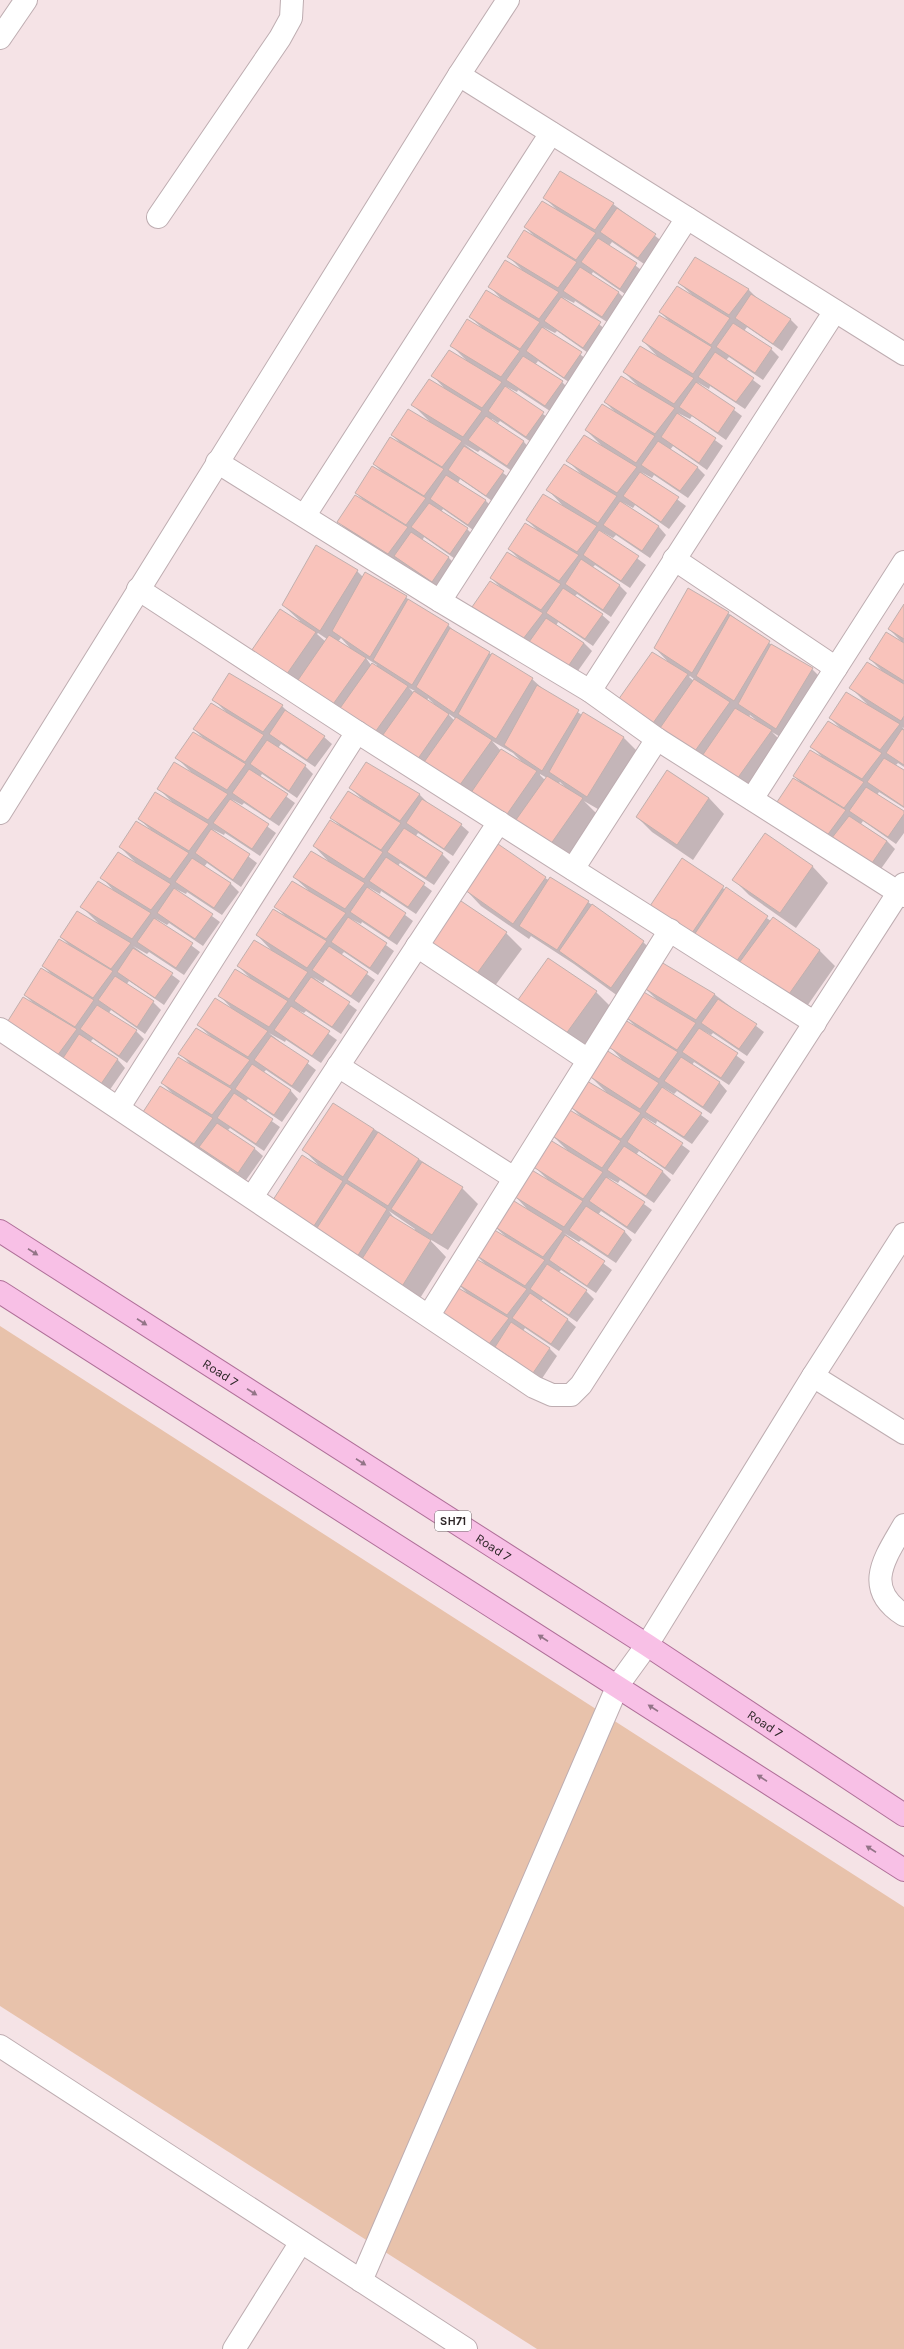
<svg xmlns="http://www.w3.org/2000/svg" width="904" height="2349" viewBox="0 0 904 2349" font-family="Karla,sans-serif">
	<rect width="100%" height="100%" fill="#f5e3e6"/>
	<!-- green -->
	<path fill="#e8c2ab" d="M0,1326L904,1907V2349H537L0,2006Z"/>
	<!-- shadow -->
	<g fill="#0003" fill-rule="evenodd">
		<path d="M544,197L613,204L663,242L647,266L612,242L609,246L644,272L628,296L593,272L591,275L619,293L627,301L610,324L575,301L574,303L562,297L608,331L591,355L557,331L555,333L543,327L589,361L573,385L538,361L535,365L562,382L570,390L553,413L518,390L517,392L505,386L551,420L534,444L500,421L498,423L492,419L491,420L524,442L531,450L515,473L480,450L478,452L464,444L511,479L495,503L460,479L458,483L485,500L493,508L476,532L443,509L441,512L467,529L475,537L458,561L424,537L422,541L449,558L457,566L440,589L406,566L404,569L354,537L338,521L365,502L356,493L384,474L374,464L402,445L392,435L429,421L413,405L445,389L433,376L466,360L451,345L482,328L470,317L503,301L489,286L522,270L508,256L536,238L525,227L557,210Z"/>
		<path d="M679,283L748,289L758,299L790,319L798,327L782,351L747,327L744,331L771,349L779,357L763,380L729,357L726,360L761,386L745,409L710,386L709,389L697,382L742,416L726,440L692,416L690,419L678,413L723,446L707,470L673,446L670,450L697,467L705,475L688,498L654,475L652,478L641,472L686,506L669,529L635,505L633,508L622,502L659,527L666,535L650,558L616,535L613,538L599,530L646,565L630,588L595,565L592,568L620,586L627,593L611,617L577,594L574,597L602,615L610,622L593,646L558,622L556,626L584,643L592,651L575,675L489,622L473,607L500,587L491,578L519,559L509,549L537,530L527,520L564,507L548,490L582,475L568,461L601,445L586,430L615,412L605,402L638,386L624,372L658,357L643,341L670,322L660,312L692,295Z"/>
		<path d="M357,571L363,577L406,597L412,603L448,625L456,633L532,679L543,689L582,715L623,737L639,753L603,812L584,801L598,815L564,862L264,673L300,621L283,605ZM318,633L327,639L326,642L317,634ZM341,638L350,648L338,642ZM366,658L377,665L376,667L371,665ZM409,688L415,691L414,693ZM428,698L434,704L433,705L427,701ZM449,714L456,719L455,721L449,715ZM492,741L513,753L522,762L501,751ZM540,774L547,778L545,780L540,775ZM560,782L566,788L558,784Z"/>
		<path d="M904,606V728L902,727L904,729V767L898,763L895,766L904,772V808L879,792L877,795L904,812V833L896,844L863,821L861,824L887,841L895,849L878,873L791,820L803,785L794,776L821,756L812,747L841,729L830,718L867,704L851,688L883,672L870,659L903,643L889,629Z"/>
		<path d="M728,613L776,648L812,669L828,685L792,744L772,732L786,746L753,794L635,715L670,664L655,648ZM690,676L695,680L694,681L689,677ZM750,715L756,720L749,717Z"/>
		<path d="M213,699L282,706L292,716L324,737L332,744L315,767L281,744L278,748L305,766L313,774L297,798L262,774L260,777L295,803L279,826L244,803L242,805L231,799L276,833L260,856L225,833L224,835L212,829L257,863L241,887L207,863L204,867L231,884L239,892L222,915L187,892L186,894L174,888L220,922L203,946L169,923L167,925L155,918L200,952L184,975L149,952L147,954L133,946L180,981L164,1005L129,981L126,985L153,1002L161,1010L145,1034L111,1010L108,1014L136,1031L144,1039L127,1063L93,1039L90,1042L118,1060L125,1068L109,1091L23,1039L34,1004L25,995L53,976L43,966L71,947L61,937L98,923L82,907L114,891L102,878L135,862L120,847L151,830L139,819L172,802L158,788L191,772L177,758L205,740L194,729L226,712Z"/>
		<path d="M668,771L709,798L724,814L693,860L652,832L637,817Z"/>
		<path d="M350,788L419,794L429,804L461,825L469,832L453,856L418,833L415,837L442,854L450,862L434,885L400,863L398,866L432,891L416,914L381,891L380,894L368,887L413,921L397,945L362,922L361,924L349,918L394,951L378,975L344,952L341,955L375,980L359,1003L325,980L323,983L313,977L357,1010L341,1034L306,1011L304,1013L293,1008L337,1040L321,1063L286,1040L285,1042L269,1033L316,1070L300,1093L266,1070L263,1073L291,1091L298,1099L282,1122L248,1099L245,1102L280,1127L264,1151L230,1128L227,1131L255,1149L263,1156L246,1180L212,1157L210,1159L144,1112L172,1093L162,1083L189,1063L180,1054L211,1037L198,1025L234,1011L219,995L251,979L238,966L272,951L257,935L285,916L276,907L308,890L294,877L329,862L314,846L341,827L331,817L363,800Z"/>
		<path d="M765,834L813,867L828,883L796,928L749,895L733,879Z"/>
		<path d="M682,860L771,921L773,918L820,951L835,966L803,1012L667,921Z"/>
		<path d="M545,878L588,902L643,942L659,957L626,1002L574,964L531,936L529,939L481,906L466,890Z"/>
		<path d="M506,933L522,949L489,994L442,961Z"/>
		<path d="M645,988L714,994L764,1032L747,1056L713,1033L711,1035L702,1030L745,1062L729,1085L694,1062L692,1065L720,1083L727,1091L711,1114L677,1091L674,1094L663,1087L709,1121L692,1144L657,1121L656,1124L644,1117L690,1151L673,1175L639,1151L636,1155L663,1172L671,1180L654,1203L620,1180L618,1183L607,1177L652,1210L635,1234L601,1211L598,1215L625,1232L632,1240L616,1263L581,1240L579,1242L564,1233L612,1270L596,1293L561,1270L558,1273L586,1291L594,1299L577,1322L543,1299L540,1302L568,1320L576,1327L559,1351L525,1328L523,1331L550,1349L557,1356L541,1380L455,1327L466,1292L457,1283L485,1264L475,1254L505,1236L493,1225L529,1211L514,1195L548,1180L534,1166L567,1150L552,1135L581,1117L571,1107L606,1092L590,1076L623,1061L609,1046L636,1027L626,1017L657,1000Z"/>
		<path d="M596,992L611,1007L579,1053L532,1020Z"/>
		<path d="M374,1129L462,1188L478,1204L448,1250L428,1238L446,1257L417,1303L288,1218L320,1167L304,1150ZM389,1211L415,1229L414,1231L395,1219Z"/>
	</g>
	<!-- building -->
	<g fill="#f9c3bb" stroke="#c1b0ae">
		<path d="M560,171L614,203L595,230L543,198Z"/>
		<path d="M542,201L596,233L576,260L524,227Z"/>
		<path d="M617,208L656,234L638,258L600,232Z"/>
		<path d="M524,230L577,262L558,288L507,257Z"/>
		<path d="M598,238L637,263L620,289L581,262Z"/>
		<path d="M695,257L749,289L729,315L678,283Z"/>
		<path d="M505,260L559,292L539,319L488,287Z"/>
		<path d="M580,267L619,292L602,317L563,291Z"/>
		<path d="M677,286L730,318L711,345L659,312Z"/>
		<path d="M486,290L540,322L520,349L469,317Z"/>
		<path d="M751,294L791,319L773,344L735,318Z"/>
		<path d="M561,297L601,322L583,348L544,321Z"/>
		<path d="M659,315L712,347L693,374L642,341Z"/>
		<path d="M467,319L520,351L501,377L450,346Z"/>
		<path d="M733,323L772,348L755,373L716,347Z"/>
		<path d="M542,327L582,352L564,378L526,351Z"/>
		<path d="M640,346L694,378L674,404L623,372Z"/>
		<path d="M449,350L502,382L482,408L431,376Z"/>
		<path d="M715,352L754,378L736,402L698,377Z"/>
		<path d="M523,356L563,381L545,406L506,380Z"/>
		<path d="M621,376L675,408L655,434L604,402Z"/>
		<path d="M429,379L482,411L463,437L411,405Z"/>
		<path d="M696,382L735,408L718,433L679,407Z"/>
		<path d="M505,386L544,412L526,437L488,411Z"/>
		<path d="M602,404L655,436L636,463L585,430Z"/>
		<path d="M408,409L462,441L442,467L391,435Z"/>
		<path d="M677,413L716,438L699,463L661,437Z"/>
		<path d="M486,416L524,441L507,466L468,440Z"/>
		<path d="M584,435L637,467L617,493L566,461Z"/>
		<path d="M390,437L444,469L424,496L373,464Z"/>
		<path d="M658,441L698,467L680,491L641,465Z"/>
		<path d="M464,446L504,471L486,496L448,470Z"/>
		<path d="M564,464L617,496L598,523L546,490Z"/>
		<path d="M372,466L426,498L406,525L355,493Z"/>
		<path d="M640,472L679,497L661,522L623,496Z"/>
		<path d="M446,475L486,500L468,525L430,499Z"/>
		<path d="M543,494L597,526L577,552L526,520Z"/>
		<path d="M355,495L408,527L388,554L337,522Z"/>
		<path d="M620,501L659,526L642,551L603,525Z"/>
		<path d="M429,503L468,528L450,554L411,527Z"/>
		<path d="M525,523L579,555L559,581L508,549Z"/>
		<path d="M599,530L639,556L621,581L583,555Z"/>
		<path d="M411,532L449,557L432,582L394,556Z"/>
		<path d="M316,545L358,570L320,631L282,605Z"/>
		<path d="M507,552L561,584L541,610L490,578Z"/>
		<path d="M581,559L620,585L603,610L565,584Z"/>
		<path d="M365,572L407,596L370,657L332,631Z"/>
		<path d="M490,581L543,613L523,639L472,607Z"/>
		<path d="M563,588L603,614L585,639L546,613Z"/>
		<path d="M688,588L729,612L692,673L654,648Z"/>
		<path d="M408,599L449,624L412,685L373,660Z"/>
		<path d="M904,604V639L888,629Z"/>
		<path d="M280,609L316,632L282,681L247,657Z"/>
		<path d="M730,615L770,641L734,701L696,676Z"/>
		<path d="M546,618L584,643L567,668L529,642Z"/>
		<path d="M450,628L490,652L454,713L416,687Z"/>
		<path d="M886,632L904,643V681L869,659Z"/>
		<path d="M329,635L366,658L331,707L296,683Z"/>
		<path d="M771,644L813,668L776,729L738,704Z"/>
		<path d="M652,652L688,674L653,723L618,700Z"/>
		<path d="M492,653L533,678L496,739L458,714Z"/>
		<path d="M867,662L904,684V716L901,721L849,688Z"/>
		<path d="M372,663L408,686L373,735L338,711Z"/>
		<path d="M229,673L283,705L263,732L212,700Z"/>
		<path d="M694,679L730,702L695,751L660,728Z"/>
		<path d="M537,685L579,710L542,771L504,745Z"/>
		<path d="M414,691L449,714L415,763L380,739Z"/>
		<path d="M846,692L900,724L880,750L829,718Z"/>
		<path d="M211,703L264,735L245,762L193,729Z"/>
		<path d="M735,708L772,730L737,779L702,756Z"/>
		<path d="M285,710L325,736L307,760L269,734Z"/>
		<path d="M583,712L624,737L587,797L549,772Z"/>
		<path d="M456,717L492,740L457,789L422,765Z"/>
		<path d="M828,721L882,753L862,779L810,747Z"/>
		<path d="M902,729L904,730V765L886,753Z"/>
		<path d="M193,732L246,764L227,790L175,758Z"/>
		<path d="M267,740L306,765L289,791L250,764Z"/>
		<path d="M501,749L537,771L503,820L468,797Z"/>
		<path d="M810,750L864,782L844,808L793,776Z"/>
		<path d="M884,758L904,770V807L867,782Z"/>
		<path d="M174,762L228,794L208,820L157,789Z"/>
		<path d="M366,762L420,794L400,821L349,788Z"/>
		<path d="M249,769L288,794L270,819L232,793Z"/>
		<path d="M667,770L709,798L677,845L636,817Z"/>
		<path d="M547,776L583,798L548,848L513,824Z"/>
		<path d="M793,778L846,810L826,837L775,805Z"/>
		<path d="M866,787L904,811V814L888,837L849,811Z"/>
		<path d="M348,791L401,823L381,850L330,818Z"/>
		<path d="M155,792L209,824L189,851L138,819Z"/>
		<path d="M230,799L269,824L252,849L213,823Z"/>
		<path d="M422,799L462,824L444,849L406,823Z"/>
		<path d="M849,816L887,841L870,866L831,839Z"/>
		<path d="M330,820L383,852L364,879L313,846Z"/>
		<path d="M136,821L189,853L170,879L119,847Z"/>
		<path d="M404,828L443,853L426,878L387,852Z"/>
		<path d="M211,829L250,854L233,880L195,853Z"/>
		<path d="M765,833L813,866L780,913L732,880Z"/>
		<path d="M498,844L546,877L513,924L465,890Z"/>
		<path d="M311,851L365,883L345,909L293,877Z"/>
		<path d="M118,852L171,884L151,910L100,878Z"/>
		<path d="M386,857L425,883L408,907L369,881Z"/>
		<path d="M192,858L231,883L214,908L175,882Z"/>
		<path d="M682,858L724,886L692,933L650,906Z"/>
		<path d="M550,877L589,901L557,950L519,926Z"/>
		<path d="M98,881L151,913L132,939L80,907Z"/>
		<path d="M292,881L346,913L326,939L274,907Z"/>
		<path d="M367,887L406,913L389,938L350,912Z"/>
		<path d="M726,887L768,916L736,962L694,935Z"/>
		<path d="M174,888L213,914L195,939L157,913Z"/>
		<path d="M458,899L507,932L473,979L425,946Z"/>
		<path d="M592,904L644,941L611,988L559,951Z"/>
		<path d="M273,909L327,941L307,968L256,935Z"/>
		<path d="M77,911L131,943L111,969L60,937Z"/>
		<path d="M348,917L387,943L370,968L331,942Z"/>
		<path d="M773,917L820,950L787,997L739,963Z"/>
		<path d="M154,918L193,943L176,968L137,942Z"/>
		<path d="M59,939L113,971L93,998L42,966Z"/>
		<path d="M254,940L308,972L289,999L237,966Z"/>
		<path d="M329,946L368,972L351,996L312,970Z"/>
		<path d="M133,948L173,973L155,998L117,972Z"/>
		<path d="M548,958L597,991L563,1038L515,1004Z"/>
		<path d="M661,962L715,994L696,1020L644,988Z"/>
		<path d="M41,968L94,1000L75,1027L24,995Z"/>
		<path d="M235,969L288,1001L269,1027L218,996Z"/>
		<path d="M115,976L154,1001L137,1027L98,1000Z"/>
		<path d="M311,977L350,1002L332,1027L294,1001Z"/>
		<path d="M642,991L696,1023L677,1050L625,1017Z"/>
		<path d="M23,997L77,1029L57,1056L6,1024Z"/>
		<path d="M215,998L268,1031L248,1057L197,1025Z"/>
		<path d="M718,999L757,1024L739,1049L701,1023Z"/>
		<path d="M97,1005L137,1030L119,1056L80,1029Z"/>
		<path d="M291,1006L330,1031L312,1056L274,1030Z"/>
		<path d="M625,1020L678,1052L659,1079L607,1046Z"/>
		<path d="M196,1028L250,1060L230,1086L178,1054Z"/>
		<path d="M699,1028L738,1053L721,1078L682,1052Z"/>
		<path d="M79,1034L118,1059L101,1084L63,1058Z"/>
		<path d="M271,1036L309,1061L292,1086L254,1060Z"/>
		<path d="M606,1050L659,1083L640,1109L589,1076Z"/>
		<path d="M178,1057L232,1089L212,1115L161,1083Z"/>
		<path d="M681,1057L720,1082L703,1107L664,1081Z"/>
		<path d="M252,1064L291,1090L274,1115L235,1089Z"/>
		<path d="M587,1081L641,1113L621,1139L570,1107Z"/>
		<path d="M160,1086L213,1118L194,1144L143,1112Z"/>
		<path d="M662,1087L702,1113L684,1137L645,1112Z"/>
		<path d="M234,1093L273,1119L256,1144L217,1118Z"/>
		<path d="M333,1103L374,1129L343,1177L302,1150Z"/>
		<path d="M568,1109L621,1141L602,1168L551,1135Z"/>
		<path d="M643,1117L683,1143L665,1168L627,1142Z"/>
		<path d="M217,1123L255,1148L238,1173L199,1147Z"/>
		<path d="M378,1132L419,1159L388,1206L347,1180Z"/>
		<path d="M550,1140L603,1172L583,1199L532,1166Z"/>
		<path d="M624,1146L663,1171L646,1196L607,1170Z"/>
		<path d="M302,1155L343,1181L312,1229L271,1203Z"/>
		<path d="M422,1162L463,1187L432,1235L391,1209Z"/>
		<path d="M530,1169L583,1201L564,1227L512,1195Z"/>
		<path d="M606,1177L645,1202L627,1227L589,1201Z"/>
		<path d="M346,1183L387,1209L357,1257L315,1231Z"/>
		<path d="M509,1198L563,1231L543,1257L492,1225Z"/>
		<path d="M586,1206L625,1231L608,1256L569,1230Z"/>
		<path d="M390,1215L431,1240L401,1288L360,1262Z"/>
		<path d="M491,1228L545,1260L525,1286L474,1254Z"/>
		<path d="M565,1235L605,1261L587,1286L549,1260Z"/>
		<path d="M473,1257L527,1289L507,1315L456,1283Z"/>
		<path d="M547,1264L587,1290L569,1315L530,1289Z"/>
		<path d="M455,1286L509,1318L489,1344L438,1312Z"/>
		<path d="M530,1293L568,1319L551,1344L512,1318Z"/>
		<path d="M511,1322L550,1348L533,1373L495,1347Z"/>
	</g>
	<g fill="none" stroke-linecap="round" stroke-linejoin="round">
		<!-- minor casing -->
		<g stroke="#beadb1" stroke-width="24">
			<g id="minor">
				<path d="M0,38L26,0"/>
				<path d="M459,75L904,354"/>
				<path d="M158,217L280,38L291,18L292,0"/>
				<path d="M217,462L440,601L590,691L657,739L904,896"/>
				<path d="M305,515L551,133"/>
				<path d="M674,559L836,668"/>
				<path d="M138,589L357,732L815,1023"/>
				<path d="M440,601L687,218"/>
				<path d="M590,691L835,311"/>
				<path d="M752,799L904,562"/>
				<path d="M0,813L459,75L508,0"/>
				<path d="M573,869L657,739"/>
				<path d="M417,946L588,1060"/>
				<path d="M0,1029L534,1387L552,1395H571L581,1385L904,884"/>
				<path d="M338,1066L514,1178"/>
				<path d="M119,1107L357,732"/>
				<path d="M252,1197L499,822"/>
				<path d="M429,1315L670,930"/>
				<path d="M813,1376L904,1433"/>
				<path d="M904,1525C885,1558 862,1588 904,1615"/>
				<path d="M0,2046L466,2349"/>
				<path d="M361,2281L618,1685L647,1645L813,1376L904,1234"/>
				<path d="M234,2349L301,2242"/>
			</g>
		</g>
		<!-- major casing -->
		<g stroke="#af6f98" stroke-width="24">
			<g id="major">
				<path id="s1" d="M0,1231L647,1645L904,1815"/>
				<path d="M0,1292L904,1870"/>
			</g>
		</g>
		<!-- minor -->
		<use href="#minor" stroke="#fff" stroke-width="22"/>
		<!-- major -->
		<use href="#major" stroke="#f8c0e6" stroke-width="22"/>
	</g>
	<!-- one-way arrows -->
	<defs><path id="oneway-solid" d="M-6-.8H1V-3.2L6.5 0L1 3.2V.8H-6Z"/></defs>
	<g fill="#937487">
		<use href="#oneway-solid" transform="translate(33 1252) rotate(33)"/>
		<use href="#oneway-solid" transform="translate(142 1322) rotate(33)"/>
		<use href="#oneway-solid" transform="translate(252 1392) rotate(33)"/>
		<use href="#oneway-solid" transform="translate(361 1462) rotate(33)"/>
		<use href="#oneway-solid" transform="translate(543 1638) rotate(-147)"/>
		<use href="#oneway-solid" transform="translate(653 1708) rotate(-147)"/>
		<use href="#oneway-solid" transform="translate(762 1778) rotate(-147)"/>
		<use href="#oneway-solid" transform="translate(871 1849) rotate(-147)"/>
	</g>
	<g text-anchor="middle" stroke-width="3.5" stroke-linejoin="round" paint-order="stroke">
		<!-- shield labels -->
		<rect fill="#fff" stroke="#6d6868" stroke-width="1" x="435" y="1511" width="36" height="20" rx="3"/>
		<g font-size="12" font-weight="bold" fill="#2e2728">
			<text x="453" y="1525">SH71</text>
		</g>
		<!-- street labels -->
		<g font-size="13" fill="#2e2728" stroke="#fff">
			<text dy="5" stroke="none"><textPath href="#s1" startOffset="262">Road 7</textPath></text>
			<text dy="5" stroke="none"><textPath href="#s1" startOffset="586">Road 7</textPath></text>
			<text dy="5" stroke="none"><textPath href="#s1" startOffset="910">Road 7</textPath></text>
		</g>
	</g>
</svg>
